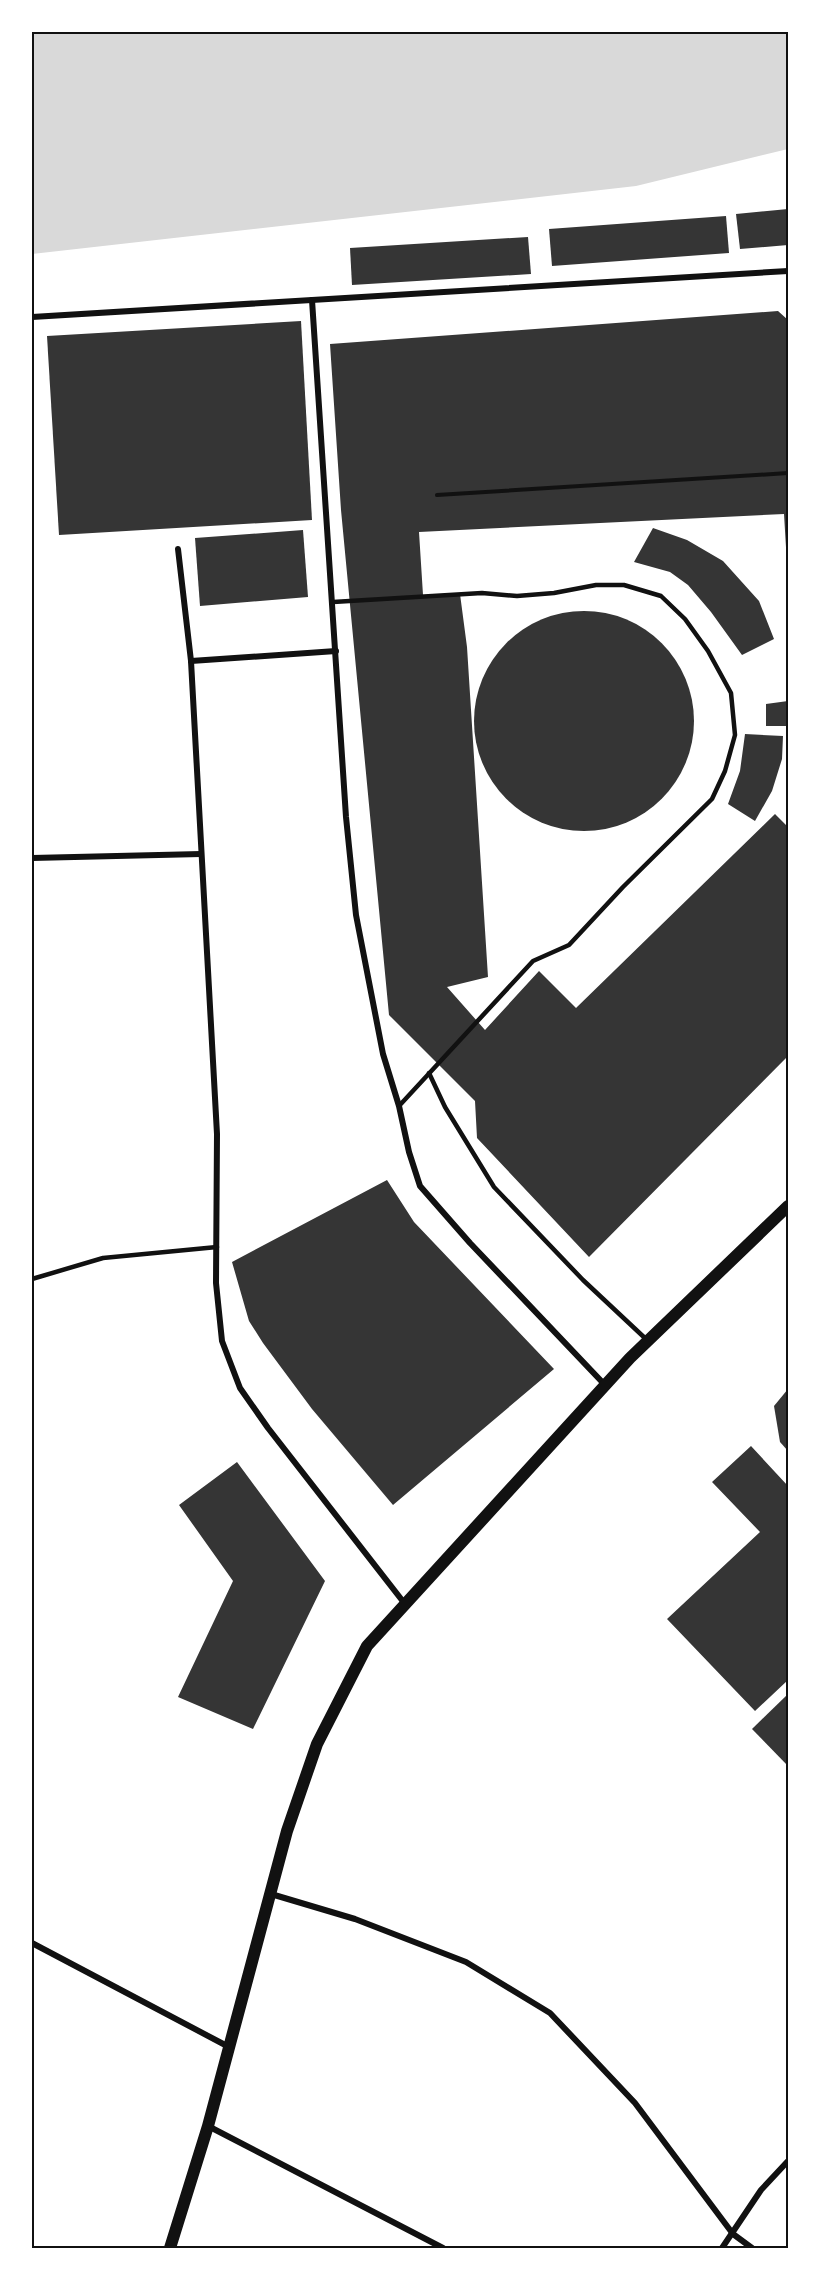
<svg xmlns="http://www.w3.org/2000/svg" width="820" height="2280" viewBox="0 0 820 2280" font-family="'Asap Condensed',sans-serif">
	<rect width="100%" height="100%" fill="#fff"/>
	<!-- water -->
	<path fill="#d9d9d9" d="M32,32H788V149L636,186L32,254Z"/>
	<!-- building -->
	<g fill="#353535">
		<path d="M788,209V245L740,249L736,214Z"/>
		<path d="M726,216L729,253L552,266L549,229Z"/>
		<path d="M528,237L531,274L352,285L350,248Z"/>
		<path d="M778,311L788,320V564H787L784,514L419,532L423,595L460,594L467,647L488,977L447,987L485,1030L539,971L576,1008L775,814L787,826L788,824V1056L589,1257L477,1138L475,1101L389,1015L341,510L330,344Z"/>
		<path d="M301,321L312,520L59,535L47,336Z"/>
		<path d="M653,528L687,540L723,561L759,601L774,639L742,655L711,612L688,585L670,572L634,562Z"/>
		<path d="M303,530L308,597L200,606L195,538Z"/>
		<circle cx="584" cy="721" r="110"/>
		<path d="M788,701V726H766V704Z"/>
		<path d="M745,734L783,736L782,759L772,791L755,821L728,804L740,771Z"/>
		<path d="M387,1180L414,1222L554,1369L393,1505L312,1409L263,1343L249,1321L232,1262Z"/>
		<path d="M788,1389V1451L780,1442L774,1406Z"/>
		<path d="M751,1446L788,1486V1680L755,1711L667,1619L760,1532L712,1482Z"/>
		<path d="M237,1462L325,1581L253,1729L178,1697L233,1581L179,1505Z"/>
		<path d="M788,1694V1766L752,1729Z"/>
	</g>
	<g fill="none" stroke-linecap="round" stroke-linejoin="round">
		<!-- path -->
		<path stroke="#111" stroke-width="4" d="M437,495L788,473"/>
		<!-- service -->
		<g stroke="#111" stroke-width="4.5">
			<path d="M333,602L482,593L517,596L554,593L596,585H624L661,596L685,619L708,651L731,693L735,735L725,771L712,799L623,887L569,945L533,961L399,1106"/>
			<path d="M429,1073L445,1107L494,1187L583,1280L647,1340"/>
			<path d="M32,1279L103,1258L217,1247"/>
		</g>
		<!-- minor -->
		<g stroke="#111" stroke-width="6">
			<path d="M312,300L346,817L356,915L383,1054L399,1106L409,1152L420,1186L470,1243L605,1385"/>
			<path d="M32,317L788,271"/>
			<path d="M178,549L191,661L217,1134L216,1283L222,1341L240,1388L268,1428L405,1604"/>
			<path d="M191,661L336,651"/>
			<path d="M32,858L201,854"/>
			<path d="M271,1894L355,1919L466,1962L550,2013L635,2103L733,2234L752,2248"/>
			<path d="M32,1943L229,2047"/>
			<path d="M208,2126L443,2248"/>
			<path d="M722,2248L761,2190L788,2161"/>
		</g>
		<!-- secondary -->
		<path stroke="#111" stroke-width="12" d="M170,2248L208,2126L287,1831L317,1744L367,1646L630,1358L788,1206"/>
	</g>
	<!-- border -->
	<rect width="820" height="2280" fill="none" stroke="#ffffff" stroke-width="66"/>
	<rect x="33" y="33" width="754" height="2214" fill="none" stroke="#111" stroke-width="2"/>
</svg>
